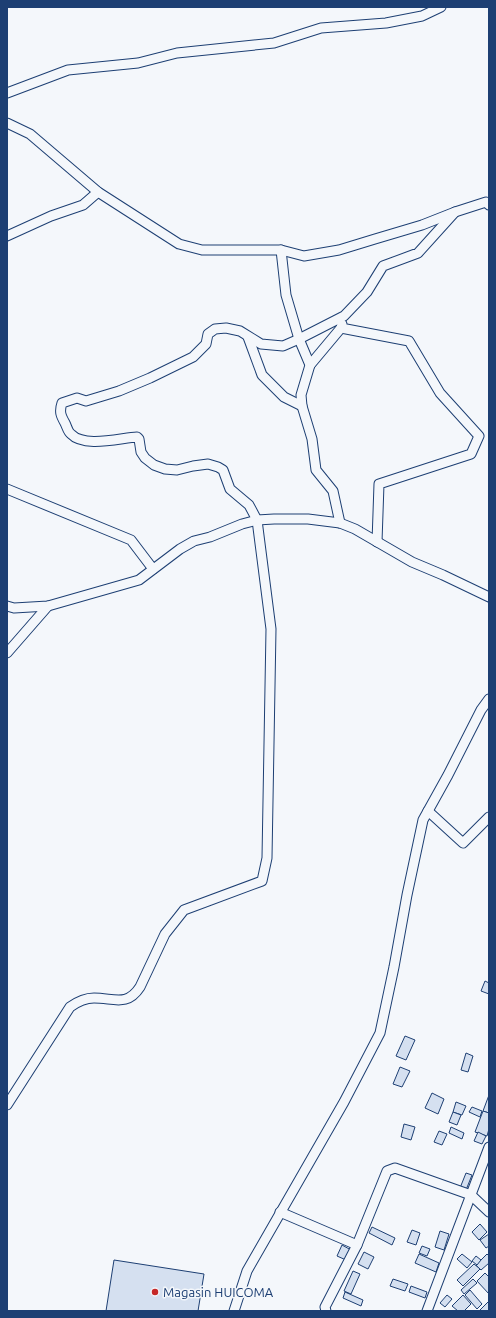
<svg xmlns="http://www.w3.org/2000/svg" width="496" height="1318" viewBox="0 0 496 1318" font-family="Ubuntu,sans-serif">
	<rect width="100%" height="100%" fill="#f4f7fb"/>
	<!-- building -->
	<g fill="#d5e0f0" stroke="#1d3f73">
		<path d="M485,981L489,983V994L481,991Z"/>
		<path d="M405,1036L415,1040L406,1060L396,1056Z"/>
		<path d="M466,1053L473,1056L468,1072L461,1070Z"/>
		<path d="M400,1067L410,1071L402,1087L393,1084Z"/>
		<path d="M432,1093L444,1099L438,1114L425,1108Z"/>
		<path d="M489,1095V1113L483,1111Z"/>
		<path d="M456,1102L466,1106L462,1115L453,1112Z"/>
		<path d="M472,1107L482,1111L480,1117L469,1112Z"/>
		<path d="M483,1111L489,1113V1129L487,1136L475,1132Z"/>
		<path d="M453,1112L461,1115L457,1125L449,1122Z"/>
		<path d="M404,1124L415,1127L411,1140L401,1137Z"/>
		<path d="M451,1127L464,1133L462,1139L449,1133Z"/>
		<path d="M439,1131L447,1134L442,1145L434,1142Z"/>
		<path d="M478,1132L486,1136L482,1144L474,1141Z"/>
		<path d="M466,1173L472,1175L466,1190L460,1188Z"/>
		<path d="M480,1224L487,1232L479,1240L472,1232Z"/>
		<path d="M372,1227L395,1238L392,1245L369,1233Z"/>
		<path d="M412,1230L420,1233L416,1245L407,1242Z"/>
		<path d="M440,1231L449,1234L444,1250L435,1247Z"/>
		<path d="M489,1234V1246L486,1248L480,1240Z"/>
		<path d="M342,1245L351,1250L346,1260L337,1256Z"/>
		<path d="M422,1246L430,1249L427,1256L419,1253Z"/>
		<path d="M364,1252L374,1257L368,1269L358,1264Z"/>
		<path d="M419,1254L439,1263L436,1272L415,1263Z"/>
		<path d="M462,1254L472,1262L467,1268L457,1259Z"/>
		<path d="M487,1254L489,1256V1263L481,1270L476,1265Z"/>
		<path d="M476,1256L481,1260L477,1265L472,1261Z"/>
		<path d="M114,1260L204,1274L198,1311H106Z"/>
		<path d="M474,1264L480,1269L463,1286L457,1280Z"/>
		<path d="M353,1271L360,1274L351,1294L344,1291Z"/>
		<path d="M485,1273L489,1277V1294L477,1281Z"/>
		<path d="M393,1279L408,1284L405,1291L390,1286Z"/>
		<path d="M473,1279L477,1283L464,1294L461,1290Z"/>
		<path d="M411,1286L427,1292L425,1298L409,1292Z"/>
		<path d="M470,1290L482,1304L477,1309L465,1295Z"/>
		<path d="M345,1292L363,1300L361,1306L343,1298Z"/>
		<path d="M447,1295L452,1299L445,1307L440,1303Z"/>
		<path d="M463,1295L471,1304L464,1311H458L452,1306Z"/>
		<path d="M489,1301V1311H479Z"/>
	</g>
	<g fill="none" stroke-linecap="round" stroke-linejoin="round">
		<!-- street casing -->
		<g stroke="#1d3f73" stroke-width="11">
			<g id="street">
				<path d="M7,93L68,70L138,63L177,53L274,43L321,28L386,23L422,16L441,7"/>
				<path d="M7,123L30,134L98,192L179,244L202,250H281L304,256L339,250L375,239L422,225L455,212L486,202L489,205"/>
				<path d="M7,236L51,216L83,205L98,192"/>
				<path d="M281,250L286,295L299,339L310,365L301,395L302,406L312,439L316,470L333,491L340,523"/>
				<path d="M341,328L409,341L440,393L479,436L471,454L379,484L377,542"/>
				<path d="M248,337L262,375L284,397L302,406"/>
				<path d="M310,365L341,328L342,324"/>
				<path d="M7,489L131,540L153,569"/>
				<path d="M7,606L14,608L48,606L139,580L180,549L194,541L210,537L242,524L257,520L274,519H308L340,523L355,529L412,562L443,575L489,597"/>
				<path d="M7,653L48,606"/>
				<path d="M428,811L463,843L489,817"/>
				<path d="M7,1105L70,1007C77,1002 85,998 94,998C114,998 127,1007 140,987L165,934L184,910L262,881L267,858L271,629L257,520L249,505L230,489L223,470L218,467L208,464L193,466L177,470L165,469L154,465L145,458L141,452L139,439L137,437C120,438 84,448 71,434C68,432 67,427 65,423C61,416 59,412 62,403L77,398L86,401L119,391L150,378L193,357L206,344L208,334L215,329L226,328L240,331L261,344L283,346L299,339L344,316L367,292L383,266L418,253L455,212"/>
				<path d="M280,1212L357,1245"/>
				<path d="M234,1311L247,1271L344,1102L380,1033L394,967L407,895L423,820L448,775L481,710L489,699"/>
				<path d="M326,1311L325,1307L357,1245L387,1171L395,1168L471,1195L489,1212"/>
				<path d="M427,1311L489,1147"/>
			</g>
		</g>
		<!-- street -->
		<use href="#street" stroke="#f4f7fb" stroke-width="9"/>
	</g>
	<!-- markers -->
	<circle fill="#c62828" stroke="#f4f7fb" stroke-width="1.5" cx="155" cy="1292" r="4"/>
	<g text-anchor="middle" stroke-width="3" stroke-linejoin="round" paint-order="stroke">
		<!-- poi labels -->
		<g font-size="13" fill="#1d3f73" stroke="#f4f7fb" text-anchor="start">
			<text x="163" y="1297">Magasin HUICOMA</text>
		</g>
	</g>
	<!-- border -->
	<rect width="496" height="1318" fill="none" stroke="#1d3f73" stroke-width="16"/>
</svg>
